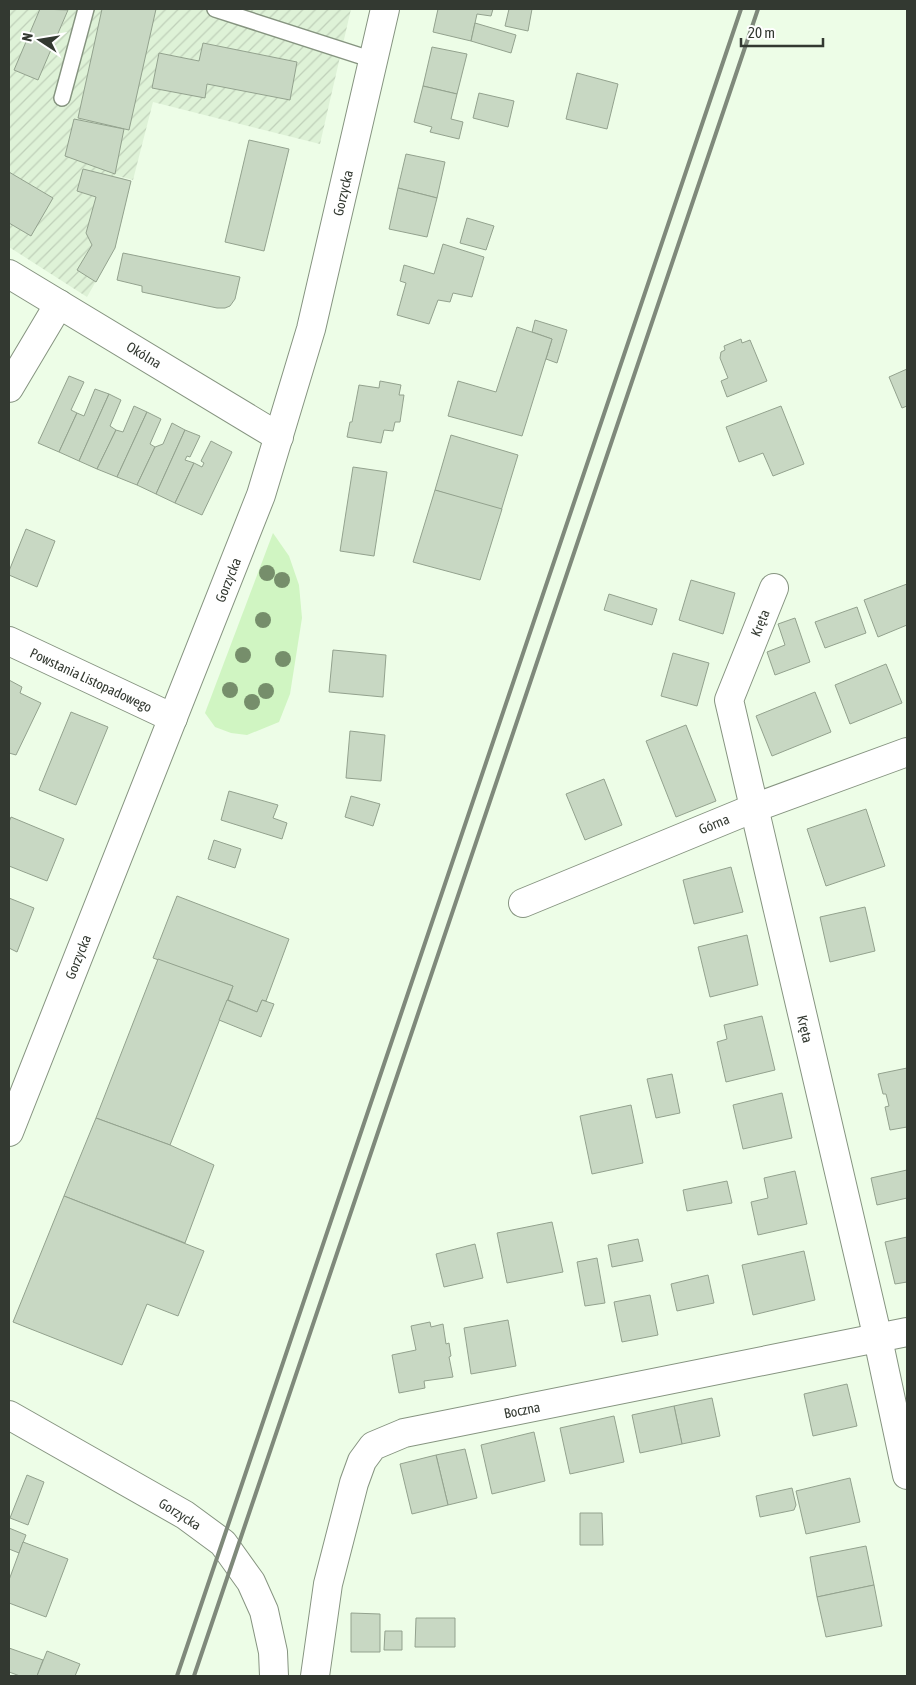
<svg xmlns="http://www.w3.org/2000/svg" width="916" height="1685" viewBox="0 0 916 1685" font-family="'Asap Condensed',sans-serif">
	<defs>
		<pattern id="industrial-furrows" width="10" height="10" patternUnits="userSpaceOnUse" patternTransform="scale(1.25)"><rect width="10" height="10" fill="#def2d7"/><path d="M-1 1l2-2M0 10L10 0M9 11l2-2" fill="none" stroke="#bfd0b9"/></pattern>
	</defs>
	<rect width="100%" height="100%" fill="#edfde7"/>
	<!-- industrial -->
	<path fill="url(#industrial-furrows)" d="M9,9H40L14,70L38,80L69,9H351L320,144L153,102L133,180L110,174L131,181L115,248L87,297L9,247Z"/>
	<!-- green -->
	<path fill="#d0f5c2" d="M273,533L289,556L299,585L302,618L290,694L279,722L247,735L231,733L215,727L205,713Z"/>
	<!-- building -->
	<g fill="#c8d8c3" stroke="#93a28e">
		<path d="M40,9L68,10L38,80L14,70Z"/>
		<path d="M102,9H156L129,130L78,118Z"/>
		<path d="M438,9H493L491,16L477,14L471,41L433,32Z"/>
		<path d="M509,9H532L528,31L505,26Z"/>
		<path d="M475,23L516,35L511,53L471,41Z"/>
		<path d="M203,43L297,62L290,100L207,84L205,98L152,88L159,53L199,61Z"/>
		<path d="M432,47L467,54L457,94L423,86Z"/>
		<path d="M577,73L618,84L607,129L566,119Z"/>
		<path d="M423,86L457,94L451,119L463,122L459,139L430,132L432,127L414,122Z"/>
		<path d="M479,93L514,101L508,127L473,118Z"/>
		<path d="M74,119L124,129L115,174L65,156Z"/>
		<path d="M249,140L289,149L264,251L225,242Z"/>
		<path d="M406,154L445,162L437,198L398,188Z"/>
		<path d="M83,169L131,181L115,248L96,282L77,270L92,245L86,233L96,197L77,191Z"/>
		<path d="M9,172L53,198L31,236L9,223Z"/>
		<path d="M398,188L437,198L427,237L389,229Z"/>
		<path d="M467,218L494,226L486,250L460,243Z"/>
		<path d="M443,244L484,257L472,297L453,293L450,302L438,300L429,324L397,315L406,283L400,281L404,265L434,274Z"/>
		<path d="M123,253L240,277L235,299L230,306L225,308H217L142,292V286L117,280Z"/>
		<path d="M535,320L567,330L557,363L546,359L552,339L532,332Z"/>
		<path d="M517,327L552,339L522,436L448,416L458,381L496,392Z"/>
		<path d="M741,339L742,343L750,340L767,381L727,397L721,381L728,378L720,358L721,352L725,350L724,346Z"/>
		<path d="M907,369V406L902,408L889,377Z"/>
		<path d="M69,376L84,382L71,410L77,413L59,452L38,443Z"/>
		<path d="M380,381L401,385L399,395H404L400,422H395L393,431L384,430L381,443L347,437L350,422H352L359,385L379,388Z"/>
		<path d="M95,389L109,394L79,461L59,452L77,413L84,416Z"/>
		<path d="M109,394L121,400L110,426L116,430L97,469L79,461Z"/>
		<path d="M134,406L147,412L117,477L97,469L116,430L123,432Z"/>
		<path d="M781,406L804,464L773,476L763,453L739,462L726,427Z"/>
		<path d="M147,412L161,419L150,444L155,447L137,485L117,477Z"/>
		<path d="M172,423L185,430L156,494L137,485L155,447L163,444Z"/>
		<path d="M185,430L200,436L190,457L187,456L185,460L194,463L175,503L156,494Z"/>
		<path d="M451,435L518,455L501,511L435,490Z"/>
		<path d="M211,441L232,452L202,515L175,503L194,463L202,467L204,463L201,461Z"/>
		<path d="M353,467L387,472L374,556L340,551Z"/>
		<path d="M435,490L502,509L480,580L413,562Z"/>
		<path d="M26,529L55,541L37,587L9,575V571Z"/>
		<path d="M691,580L735,593L723,634L679,620Z"/>
		<path d="M907,584V625L878,637L864,600Z"/>
		<path d="M609,594L657,609L652,625L604,610Z"/>
		<path d="M857,607L866,633L825,648L815,622Z"/>
		<path d="M795,618L810,662L775,675L767,652L785,645L778,624Z"/>
		<path d="M333,650L386,655L383,697L329,692Z"/>
		<path d="M673,653L709,663L697,706L661,696Z"/>
		<path d="M886,664L902,703L850,724L835,685Z"/>
		<path d="M9,680L22,687L20,693L41,703L16,755L9,753Z"/>
		<path d="M815,692L831,732L772,756L756,716Z"/>
		<path d="M71,712L108,727L76,805L39,790Z"/>
		<path d="M686,725L716,801L676,817L646,741Z"/>
		<path d="M350,731L385,735L381,781L346,778Z"/>
		<path d="M604,779L622,825L585,840L566,794Z"/>
		<path d="M229,791L278,805L273,818L287,823L282,839L221,820Z"/>
		<path d="M351,796L380,804L373,826L345,817Z"/>
		<path d="M866,809L885,866L826,886L807,829Z"/>
		<path d="M11,817L64,839L47,881L9,866V822Z"/>
		<path d="M214,840L241,849L235,868L208,859Z"/>
		<path d="M731,867L743,912L694,924L683,880Z"/>
		<path d="M177,896L289,939L266,1001L262,1000L257,1012L228,1000L233,986L153,958Z"/>
		<path d="M9,898L34,908L17,952L9,948Z"/>
		<path d="M865,907L875,951L830,962L820,917Z"/>
		<path d="M747,935L758,985L710,997L698,947Z"/>
		<path d="M158,959L233,986L170,1145L96,1118Z"/>
		<path d="M227,1000L257,1012L262,1000L274,1004L261,1037L219,1020Z"/>
		<path d="M762,1016L775,1070L726,1082L717,1042L727,1039L724,1025Z"/>
		<path d="M907,1068V1127L890,1130L885,1107L889,1106L886,1094H883L878,1074Z"/>
		<path d="M672,1074L680,1113L656,1118L647,1079Z"/>
		<path d="M782,1093L792,1138L743,1149L733,1105Z"/>
		<path d="M631,1105L643,1163L592,1174L580,1116Z"/>
		<path d="M96,1118L170,1145L214,1165L185,1243L64,1196Z"/>
		<path d="M907,1170V1198L877,1205L871,1178Z"/>
		<path d="M795,1171L807,1224L758,1235L751,1202L768,1198L764,1178Z"/>
		<path d="M727,1181L732,1203L687,1211L683,1190Z"/>
		<path d="M64,1196L204,1251L178,1316L147,1304L122,1365L13,1322Z"/>
		<path d="M552,1222L563,1272L507,1283L497,1233Z"/>
		<path d="M907,1237V1282L895,1284L885,1242Z"/>
		<path d="M638,1239L643,1261L612,1267L608,1245Z"/>
		<path d="M475,1244L483,1278L444,1287L436,1254Z"/>
		<path d="M804,1251L815,1300L753,1315L742,1265Z"/>
		<path d="M597,1258L605,1303L585,1306L577,1262Z"/>
		<path d="M708,1275L714,1303L677,1311L671,1284Z"/>
		<path d="M650,1295L658,1335L622,1342L614,1302Z"/>
		<path d="M508,1320L516,1366L471,1374L464,1328Z"/>
		<path d="M430,1322L431,1327L443,1324L446,1344L449,1343L451,1356L449,1357L453,1377L424,1381L425,1388L399,1393L392,1355L416,1350L411,1326Z"/>
		<path d="M847,1384L857,1426L813,1436L804,1394Z"/>
		<path d="M712,1398L720,1436L682,1444L674,1406Z"/>
		<path d="M674,1406L682,1444L640,1453L632,1415Z"/>
		<path d="M614,1416L624,1462L570,1474L560,1428Z"/>
		<path d="M534,1432L545,1481L492,1494L481,1445Z"/>
		<path d="M465,1449L477,1498L448,1505L436,1455Z"/>
		<path d="M436,1455L448,1505L412,1514L400,1464Z"/>
		<path d="M27,1475L44,1482L28,1525L10,1518Z"/>
		<path d="M850,1478L860,1522L806,1534L796,1491Z"/>
		<path d="M792,1488L796,1505L794,1510L760,1517L756,1496Z"/>
		<path d="M580,1513H602L603,1545H580Z"/>
		<path d="M9,1528L26,1535L19,1553L9,1549Z"/>
		<path d="M23,1542L68,1559L46,1617L9,1603V1580Z"/>
		<path d="M866,1546L874,1585L817,1597L810,1557Z"/>
		<path d="M874,1585L882,1626L826,1637L817,1597Z"/>
		<path d="M351,1613L380,1614V1652H351Z"/>
		<path d="M416,1618H455V1647H415Z"/>
		<path d="M385,1631H402V1650H384Z"/>
		<path d="M9,1648L43,1660L37,1676H20L9,1672Z"/>
		<path d="M47,1651L80,1664L75,1676H37Z"/>
	</g>
	<g fill="none" stroke-linecap="round" stroke-linejoin="round">
		<!-- lane casing -->
		<g stroke="#869480" stroke-width="18">
			<g id="lane">
				<path d="M215,9L373,60"/>
				<path d="M62,98L86,9"/>
			</g>
		</g>
		<!-- street casing -->
		<g stroke="#869480" stroke-width="30">
			<g id="street">
				<path d="M9,274L279,437"/>
				<path d="M9,388L59,304"/>
				<path d="M774,588L729,700L878,1339L907,1475"/>
				<path d="M9,641L173,718"/>
				<path d="M523,903L754,808L907,752"/>
				<path d="M315,1676L328,1584L354,1483L362,1461L373,1446L404,1433L907,1332"/>
			</g>
		</g>
		<!-- secondary casing -->
		<g stroke="#869480" stroke-width="30">
			<g id="secondary">
				<path d="M9,1132L261,495L311,329L385,9"/>
				<path d="M9,1415L185,1515L223,1543L251,1582L264,1611L273,1652L274,1676"/>
			</g>
		</g>
		<!-- lane -->
		<use href="#lane" stroke="#fff" stroke-width="15"/>
		<!-- street -->
		<use href="#street" stroke="#fff" stroke-width="28"/>
		<!-- secondary -->
		<use href="#secondary" stroke="#fff" stroke-width="28"/>
		<!-- rail -->
		<g stroke="#7f897b" stroke-width="4">
			<path d="M177,1676L741,9"/>
			<path d="M194,1676L758,9"/>
		</g>
	</g>
	<!-- trees -->
	<g fill="#768e6b">
		<circle cx="267" cy="573" r="8"/>
		<circle cx="282" cy="580" r="8"/>
		<circle cx="263" cy="620" r="8"/>
		<circle cx="243" cy="655" r="8"/>
		<circle cx="283" cy="659" r="8"/>
		<circle cx="230" cy="690" r="8"/>
		<circle cx="266" cy="691" r="8"/>
		<circle cx="252" cy="702" r="8"/>
	</g>
	<g text-anchor="middle" stroke-width="4.5" stroke-linejoin="round" paint-order="stroke">
		<!-- street labels -->
		<g font-size="14" fill="#333931" stroke="#fff">
			<text transform="translate(343 193) rotate(-77)" y="5">Gorzycka</text>
			<text transform="translate(144 355) rotate(31)" y="5">Okólna</text>
			<text transform="translate(228 580) rotate(-68)" y="5">Gorzycka</text>
			<text transform="translate(760 623) rotate(-68)" y="5">Kręta</text>
			<text transform="translate(91 680) rotate(25)" y="5">Powstania Listopadowego</text>
			<text transform="translate(714 824) rotate(-22)" y="5">Górna</text>
			<text transform="translate(78 957) rotate(-68)" y="5">Gorzycka</text>
			<text transform="translate(805 1029) rotate(77)" y="5">Kręta</text>
			<text transform="translate(522 1410) rotate(-11)" y="5">Boczna</text>
			<text transform="translate(180 1514) rotate(32)" y="5">Gorzycka</text>
		</g>
	</g>
	<!-- border -->
	<rect width="916" height="1685" fill="none" stroke="#333931" stroke-width="20"/>
	<!-- north arrow -->
	<g transform="translate(40 40) rotate(282)" stroke="#ffffff" stroke-width="4" paint-order="stroke">
	<path d="M0-4L9 19L0 12L-9 19Z" fill="#333931"/>
	<text y="-8" font-size="14" font-weight="bold" text-anchor="middle" fill="#333931">N</text>
	</g>
	<!-- scale -->
	<path d="M741 38v8h82v-8" fill="none" stroke="#333931" stroke-width="2.5"/>
	<text x="748" y="38" font-size="15" fill="#333931" stroke="#ffffff" stroke-width="4" paint-order="stroke">20 m</text>
</svg>
